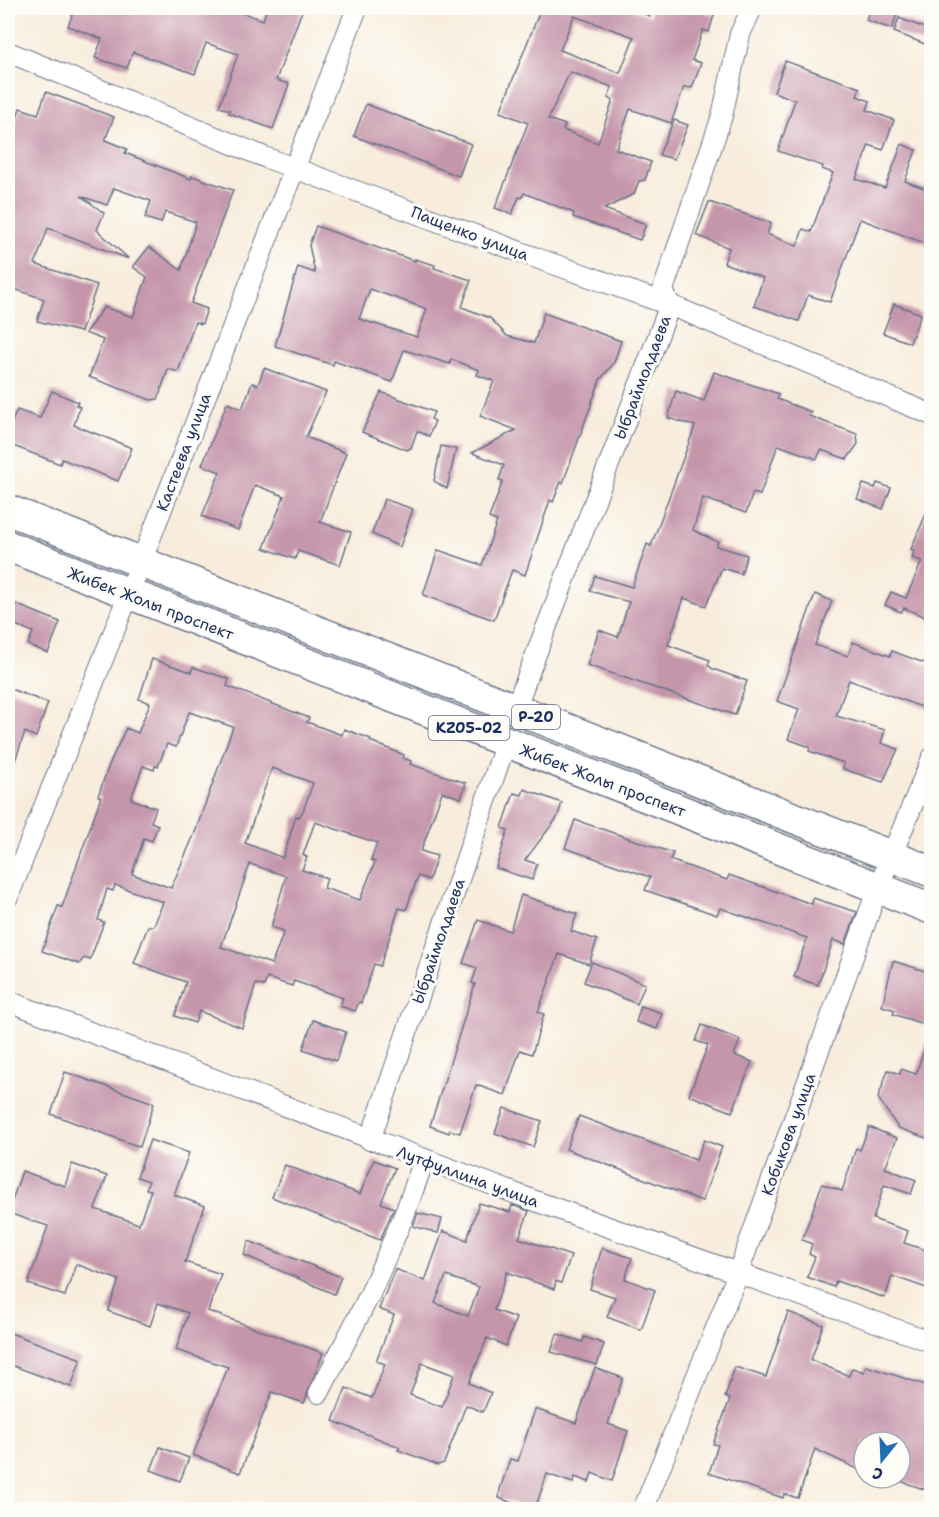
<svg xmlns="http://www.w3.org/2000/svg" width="939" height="1517" viewBox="0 0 939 1517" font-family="'Shantell Sans',sans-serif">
	<rect width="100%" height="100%" fill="#fdfcf7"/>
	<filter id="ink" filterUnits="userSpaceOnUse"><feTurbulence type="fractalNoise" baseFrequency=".0167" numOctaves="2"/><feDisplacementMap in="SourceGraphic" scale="12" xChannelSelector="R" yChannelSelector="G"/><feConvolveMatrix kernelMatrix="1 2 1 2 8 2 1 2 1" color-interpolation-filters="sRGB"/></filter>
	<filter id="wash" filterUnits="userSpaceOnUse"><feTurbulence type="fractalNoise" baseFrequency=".008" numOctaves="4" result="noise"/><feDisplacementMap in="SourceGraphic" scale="24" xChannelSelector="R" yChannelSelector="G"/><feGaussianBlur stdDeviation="1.35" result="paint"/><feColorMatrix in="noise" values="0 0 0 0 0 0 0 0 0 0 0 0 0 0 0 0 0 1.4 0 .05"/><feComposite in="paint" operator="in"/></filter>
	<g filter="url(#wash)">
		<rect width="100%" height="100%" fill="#f8eddd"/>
		<g id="blocks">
			<!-- building -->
			<g fill="#c595aa" fill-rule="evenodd">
				<path d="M75,8H228L263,20L267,8H303L276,80L289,84L273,129L229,113L230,110L219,107L238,54L206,43L195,74L133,52L127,68L95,58L102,39L68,26Z"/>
				<path d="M541,8H627L650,16L652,8H695L714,15L709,32L703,30L692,60L701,63L692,88L684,87L671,123L630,109L616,149L651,162L645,180L639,181L634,194L604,209L646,224L640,240L573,217L574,213L524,193L522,198L519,197L512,214L495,208L528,123L500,112ZM574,16L634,37L620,73L560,50ZM570,72L612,87L608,98L613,100L598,143L563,130L565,125L548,119Z"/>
				<path d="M870,8H899L892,29L866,20Z"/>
				<path d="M899,18L930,30L925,44L894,32Z"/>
				<path d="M785,61L860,88L857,96L870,101L867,110L894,120L883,150L869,145L856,179L885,188L902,144L916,150L905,181L932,191V246L860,219L830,302L808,295L799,321L754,306L763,278L724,263L729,248L696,235L709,202L771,223L767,234L797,246L803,229L811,232L833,173L822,169L823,166L778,151L795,100L774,92Z"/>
				<path d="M46,92L114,117L105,140L127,149L125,153L191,179L192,176L233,190L191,303L207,309L202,324L195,322L178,372L168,369L158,399L151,400L89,377L103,340L85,333L104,307L133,317L147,277L133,267L149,247L181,270L196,222L165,212L161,223L145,218L151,201L114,188L107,205L81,196L104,213L97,230L129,259L48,228L35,264L97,285L81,332L37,321L44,299L8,287V146L20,108L38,114Z"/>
				<path d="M366,104L471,144L459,176L354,136Z"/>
				<path d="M674,120L688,125L674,159L659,155Z"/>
				<path d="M316,226L415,261V259L435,265L434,268L471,280L462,307L490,318L507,336L534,343L544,313L621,341L614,363L600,380L563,483L561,482L553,502L550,500L525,575L512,570L494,620L423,595L438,550L482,565L497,521L489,518L503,481L499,480L504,465L472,453L516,430L480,416L494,381L477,375L479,370L451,359L450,364L404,350L392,382L334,361L333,365L275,346L298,267L315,273L309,245ZM370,289L427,309L417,337L359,319Z"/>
				<path d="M894,304L921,314L910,343L883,333Z"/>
				<path d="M264,368L326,392L306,437L346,453L320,522L351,532L340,565L298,551L295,559L264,548L284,496L255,485L238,530L202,516L220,472L202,465L227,403L242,409L252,383L258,385Z"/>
				<path d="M714,372L779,394L777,399L811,412L809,416L857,434L858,444L847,459L821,450L817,459L778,445L760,495L753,493L746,513L703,498L693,530L718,542L716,546L747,555L741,574L722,568L706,606L684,598L668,645L710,660L708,665L713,669L747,681L735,715L587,665L599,630L618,637L629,602L590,591L595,576L632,587L647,544L651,546L695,426L668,418L676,391L704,401Z"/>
				<path d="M52,391L78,402L76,405L80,407L74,425L132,448L118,481L62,459L60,464L8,444L12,430L9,429L17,410L40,418Z"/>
				<path d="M381,392L434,412L431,419L435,421L429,436L417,431L411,448L407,450L362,432Z"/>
				<path d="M441,446L456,449L447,489L434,481Z"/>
				<path d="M877,483L891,488L883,509L857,499L863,484L875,488Z"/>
				<path d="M384,499L413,509L400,547L372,534Z"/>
				<path d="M932,500V620L904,608L901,612L885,605L891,592L906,598L922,561L912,558L914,551L911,549Z"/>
				<path d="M815,594L832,601L815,645L848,656L853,642L890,656L892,651L932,666V711L849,680L836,716L885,730L881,743L898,749L883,782L843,769L844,763L809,751L810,747L788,739L799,709L777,701Z"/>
				<path d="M8,601L60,622L48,653L28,645L33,632L8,622Z"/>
				<path d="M152,659L191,672L193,667L229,679L227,686L309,718L307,722L342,735L344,729L371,739L370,741L404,755L403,758L411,761L410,764L466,783L461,798L442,792L421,851L437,856L429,880L418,876L406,910L399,908L380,966L374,964L361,1003L359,1002L355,1011L340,1006L343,998L294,981L292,986L267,978L264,986L256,984L242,1028L199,1011L195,1023L175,1016L186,982L134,963L148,926H154L163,902L115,885L113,891L107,889L98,920L104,922L90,960L84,958L79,964L42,951L58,906L62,907L101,797L98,796L109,765L126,728L138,733L150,703L139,699ZM189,712L233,727L194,835L171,888L132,874L144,838L152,841L158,825L151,822L156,808L131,799L143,766L154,770L155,766H158L167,744L176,747ZM272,768L313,783L303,811L299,817L296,816L283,858L245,843ZM315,822L377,843L371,860L375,862L360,900L324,888L327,878L302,870L307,857L303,855ZM250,864L286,876L271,927L284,931L272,964L221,947Z"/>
				<path d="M8,688L48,703L36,737L25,732L10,775L8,774Z"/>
				<path d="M524,789L562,803L557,818L525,860L537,864L532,880L496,868L508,830L502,828L514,793L522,795Z"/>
				<path d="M575,820L673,853L670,860L727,880L729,875L812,904L813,898L857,912L845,944L833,940L818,985L794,977L807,938L720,908L717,915L645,890L650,877L565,848Z"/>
				<path d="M521,895L577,914L571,931L597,940L589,964L559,954L538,1012L544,1014L532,1054L520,1050L505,1095L476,1085L460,1133L450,1130L449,1133L430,1126L475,984L472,983L477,968L463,963L478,920L510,931Z"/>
				<path d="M893,961L932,973V1027L893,1014L895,1010L882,1006Z"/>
				<path d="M592,962L645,984L637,1004L584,982Z"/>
				<path d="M641,1006L662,1013L657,1029L636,1022Z"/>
				<path d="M313,1020L346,1032L336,1061L303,1049Z"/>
				<path d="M702,1025L740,1040L734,1055L752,1062L732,1112L689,1095L708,1045L696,1041Z"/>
				<path d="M929,1035H932V1140L898,1128L878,1098L888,1070L900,1074L901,1069L916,1074Z"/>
				<path d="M65,1072L154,1103L140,1147L51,1114Z"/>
				<path d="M504,1108L542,1121L533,1147L495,1133Z"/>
				<path d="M579,1116L696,1160L704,1140L722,1147L702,1201L566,1149Z"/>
				<path d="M869,1127L897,1138L885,1168L916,1180L911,1194L884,1185L873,1219L908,1231L904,1243L932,1252V1290L892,1276L885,1298L836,1281L834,1287L807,1277L815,1257L809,1254L812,1244L802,1240L822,1184L842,1191L856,1148L860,1150Z"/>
				<path d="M150,1140L189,1153L174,1195L205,1206L185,1262L221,1274L208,1311L323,1353L304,1403L272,1392L240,1473L193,1455L228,1367L176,1350L188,1313L158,1303L150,1326L108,1311L119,1280L76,1264L65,1296L28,1284L48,1226L8,1213L22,1171L65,1186L72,1164L107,1176L95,1209L139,1224L151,1190L146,1189L149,1181L137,1177Z"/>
				<path d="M374,1160L395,1168L381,1203L394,1208L380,1240L272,1197L285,1165L360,1194Z"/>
				<path d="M479,1203L510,1212L512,1205L529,1211L519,1238L571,1256L561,1283L556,1281L554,1289L507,1272L494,1310L516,1318L506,1346L487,1338L469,1383L491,1393L483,1412L466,1405L444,1463L438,1465L398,1450L400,1447L333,1421L346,1388L372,1398L385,1364L376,1361L394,1315L379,1309L395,1269L425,1281L443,1231L467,1240ZM446,1276L479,1287L468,1316L435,1303ZM422,1363L454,1375L442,1407L410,1395Z"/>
				<path d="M418,1213L442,1219L438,1233L413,1226Z"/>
				<path d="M249,1241L341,1277L334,1294L244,1255Z"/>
				<path d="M602,1248L632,1258L625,1279L655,1290L641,1330L607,1317L615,1297L590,1289Z"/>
				<path d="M788,1312L823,1325L811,1360L849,1376L852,1368L864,1372L866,1366L932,1387V1492L900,1481V1442H864V1472L815,1449L798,1498L784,1494L783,1498L709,1473L718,1445L713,1444L730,1399L725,1397L735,1367L766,1377Z"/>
				<path d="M8,1332L81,1359L71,1387L8,1364Z"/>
				<path d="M557,1334L583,1342L584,1337L604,1344L597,1365L551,1352Z"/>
				<path d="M595,1368L623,1378L608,1424L628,1431L612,1481L592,1473L589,1482L575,1477L573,1483L547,1474L535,1509H512L515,1504L499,1498L500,1489L510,1459L518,1461L535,1409L576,1423Z"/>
				<path d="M160,1447L189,1458L180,1481L151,1470Z"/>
			</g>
		</g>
	</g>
	<g filter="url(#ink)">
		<use href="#blocks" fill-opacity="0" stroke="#68728a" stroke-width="1.5"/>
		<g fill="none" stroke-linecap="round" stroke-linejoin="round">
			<!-- minor casing -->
			<g stroke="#68728a" stroke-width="22">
				<g id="minor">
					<path d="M8,52L267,158L542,260L670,305L932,415"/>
					<path d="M515,709L670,305L663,290L722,116L740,34L752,8"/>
					<path d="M8,897L115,629L357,8"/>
					<path d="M8,1001L538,1202L932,1342"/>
					<path d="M370,1140L506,742"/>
					<path d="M319,1393L370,1294L405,1213L424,1160"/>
					<path d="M643,1510L738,1273L878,888L932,758"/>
				</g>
			</g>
			<!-- highway casing -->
			<g stroke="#68728a" stroke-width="33">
				<g id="highway">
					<path d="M8,510L932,872"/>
					<path d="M8,546L932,909"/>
				</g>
			</g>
			<!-- minor -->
			<use href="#minor" stroke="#fff" stroke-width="20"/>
			<!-- highway -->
			<use href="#highway" stroke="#fff" stroke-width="30"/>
		</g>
	</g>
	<g text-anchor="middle" stroke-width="6" stroke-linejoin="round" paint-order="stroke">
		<!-- shield labels -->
		<g fill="#fdfcf7" stroke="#5f6c8c" stroke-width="1.5">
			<rect x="512" y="705" width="48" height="24" rx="4.5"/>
			<rect x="428.5" y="716" width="81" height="24" rx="4.5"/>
		</g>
		<g font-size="15" font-weight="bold" fill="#1b2f5e">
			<text x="536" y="722">Р-20</text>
			<text x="469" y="733">KZ05-02</text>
		</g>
		<!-- street labels -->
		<g font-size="16" fill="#1b2f5e" stroke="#fdfcf7">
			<text transform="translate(470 233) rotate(21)" y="6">Пащенко улица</text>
			<text transform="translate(642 377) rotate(-69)" y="6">Ыбраймолдаева</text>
			<text transform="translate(183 452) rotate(-69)" y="6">Кастеева улица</text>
			<text transform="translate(151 603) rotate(21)" y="6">Жибек Жолы проспект</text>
			<text transform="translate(603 780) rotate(21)" y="6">Жибек Жолы проспект</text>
			<text transform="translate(438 941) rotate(-71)" y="6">Ыбраймолдаева</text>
			<text transform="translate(788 1134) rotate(-70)" y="6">Кобикова улица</text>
			<text transform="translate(468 1176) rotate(20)" y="6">Лутфуллина улица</text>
		</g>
	</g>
	<!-- margin -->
	<rect width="939" height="1517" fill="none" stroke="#fdfcf7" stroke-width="30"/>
	<!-- north arrow -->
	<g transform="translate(882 1460) rotate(198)"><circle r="28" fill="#fdfcf7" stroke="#a3aaba" stroke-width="1.5"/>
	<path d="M0-4.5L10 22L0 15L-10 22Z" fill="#1f6fb2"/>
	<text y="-9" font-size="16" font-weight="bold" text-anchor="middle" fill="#1b2f5e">С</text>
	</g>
</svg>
